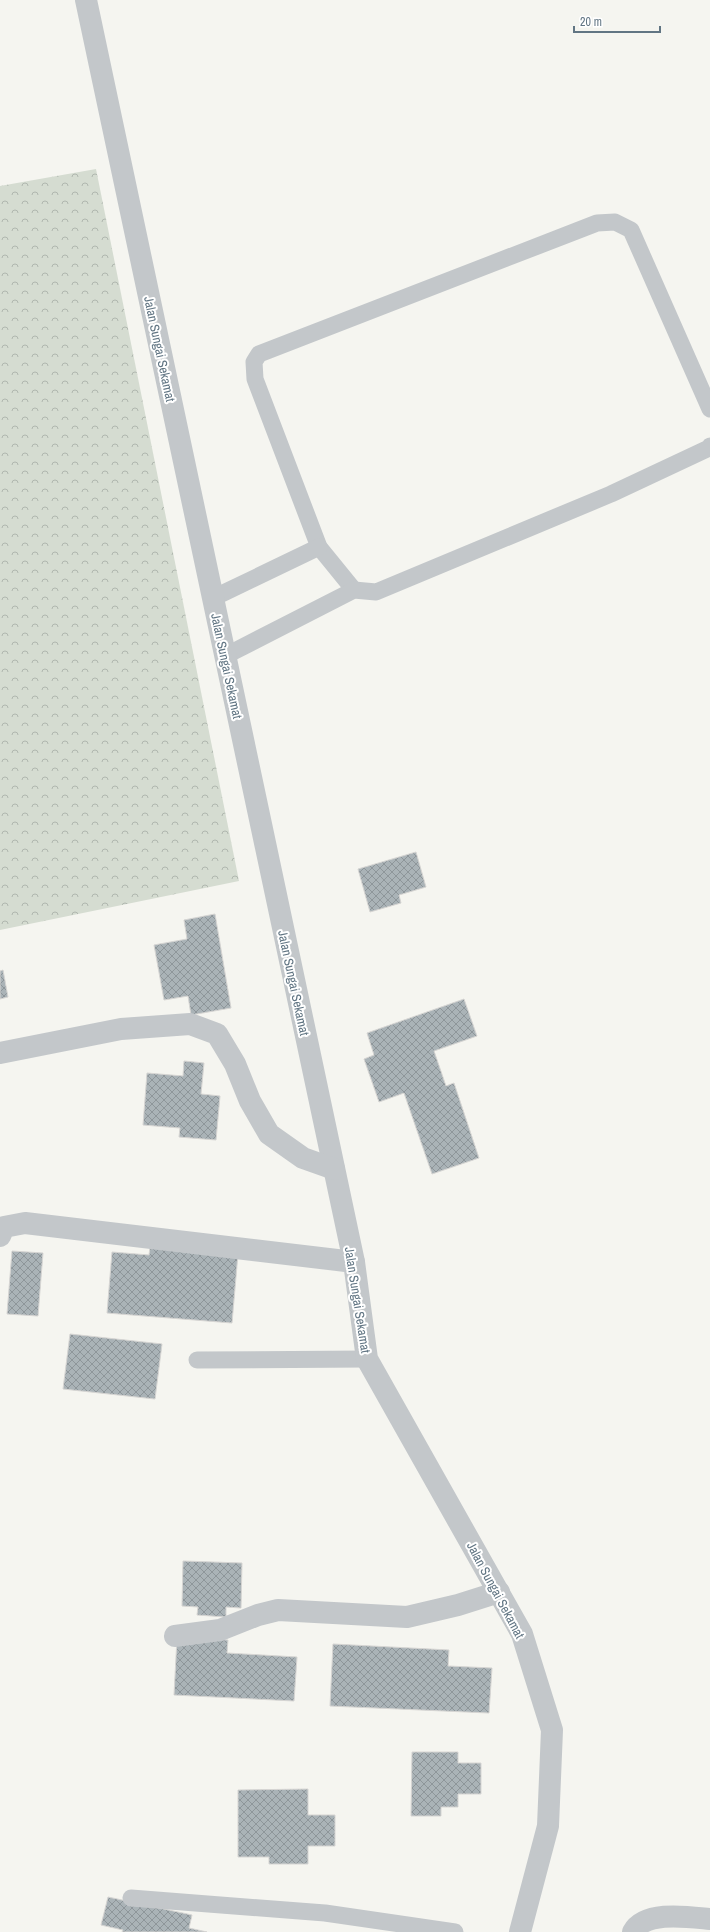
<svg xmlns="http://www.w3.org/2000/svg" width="710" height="1932" viewBox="0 0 710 1932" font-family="'Archivo Narrow',sans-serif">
	<defs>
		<pattern id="forest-crowns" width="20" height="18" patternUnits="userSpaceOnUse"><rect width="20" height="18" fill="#d5dcd1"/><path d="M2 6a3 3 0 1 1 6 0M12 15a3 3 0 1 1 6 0" fill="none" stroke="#b0b7af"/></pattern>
		<pattern id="building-cross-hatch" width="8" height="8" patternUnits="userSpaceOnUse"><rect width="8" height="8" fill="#aab3b7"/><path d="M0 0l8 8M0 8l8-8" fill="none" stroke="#8e969a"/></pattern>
	</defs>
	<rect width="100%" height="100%" fill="#f5f5f0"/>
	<!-- forest -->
	<path fill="url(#forest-crowns)" d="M96,169L239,881L0,930V186Z"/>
	<!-- building -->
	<g fill="url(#building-cross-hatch)" stroke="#d6d5d3">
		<path d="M416,852L426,887L399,895L401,903L370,912L358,869Z"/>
		<path d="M215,914L231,1008L191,1015L188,996L164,1000L154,945L187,939L184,920Z"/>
		<path d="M3,970L8,997L0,999V971Z"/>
		<path d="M464,999L477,1036L434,1051L446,1086L454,1083L479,1158L432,1174L404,1093L379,1102L364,1059L374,1055L367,1033Z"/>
		<path d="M184,1061L204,1063L201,1094L220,1096L216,1140L179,1137L180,1128L143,1125L147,1073L183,1076Z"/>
		<path d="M150,1247L238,1254L232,1323L107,1313L112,1252L149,1255Z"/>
		<path d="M12,1251L43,1253L38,1316L7,1314Z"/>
		<path d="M70,1334L162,1344L155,1399L63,1389Z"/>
		<path d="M183,1561L242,1563L241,1608L226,1607V1617L197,1615L198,1607L182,1606Z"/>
		<path d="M177,1638L228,1640L227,1653L297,1657L294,1701L174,1695Z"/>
		<path d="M333,1644L449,1650L448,1666L492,1668L489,1713L330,1706Z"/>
		<path d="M412,1752H458V1763H481V1794H458V1807H441V1816H411Z"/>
		<path d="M308,1789V1815H335V1846H308V1864H269V1857H238V1790Z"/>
		<path d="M108,1897L192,1915L189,1928L207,1932H122L123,1930L101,1925Z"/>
	</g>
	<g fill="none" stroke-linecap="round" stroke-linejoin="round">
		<!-- lane -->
		<g stroke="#c3c7ca" stroke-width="17">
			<path d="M354,590L319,547L255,379L254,362L259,354L597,223L615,222L631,230L710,409"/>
			<path d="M213,598L319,547"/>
			<path d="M225,656L354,590L376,592L611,494L709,448L710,446"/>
			<path d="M197,1360L367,1359"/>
			<path d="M131,1898L325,1913L455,1932"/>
		</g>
		<!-- street -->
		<g stroke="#c3c7ca" stroke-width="22">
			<path d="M86,0L354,1262L367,1359L522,1634L552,1730L548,1826L520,1932"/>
			<path d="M0,1053L121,1029L190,1024L217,1034L235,1064L250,1101L269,1134L303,1158L334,1169"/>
			<path d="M0,1236L4,1227L25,1223L354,1262"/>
			<path d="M175,1636L220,1630L258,1615L278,1610L407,1617L458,1605L499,1592"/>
			<path d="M633,1932C645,1910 689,1917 710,1919"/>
		</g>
	</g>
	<g text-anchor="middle" stroke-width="4" stroke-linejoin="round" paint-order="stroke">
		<!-- street labels -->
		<g font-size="13" fill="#617583" stroke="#fff">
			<text transform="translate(160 349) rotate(78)" y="5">Jalan Sungai Sekamat</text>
			<text transform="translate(227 666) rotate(78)" y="5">Jalan Sungai Sekamat</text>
			<text transform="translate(294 983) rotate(78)" y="5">Jalan Sungai Sekamat</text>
			<text transform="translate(358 1300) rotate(81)" y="5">Jalan Sungai Sekamat</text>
			<text transform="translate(496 1590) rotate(62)" y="5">Jalan Sungai Sekamat</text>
		</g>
	</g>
	<!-- scale -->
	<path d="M574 26v6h86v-6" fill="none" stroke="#617583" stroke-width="2"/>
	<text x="580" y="26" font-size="12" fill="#617583" stroke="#ffffff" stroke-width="3" paint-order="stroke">20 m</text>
</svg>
